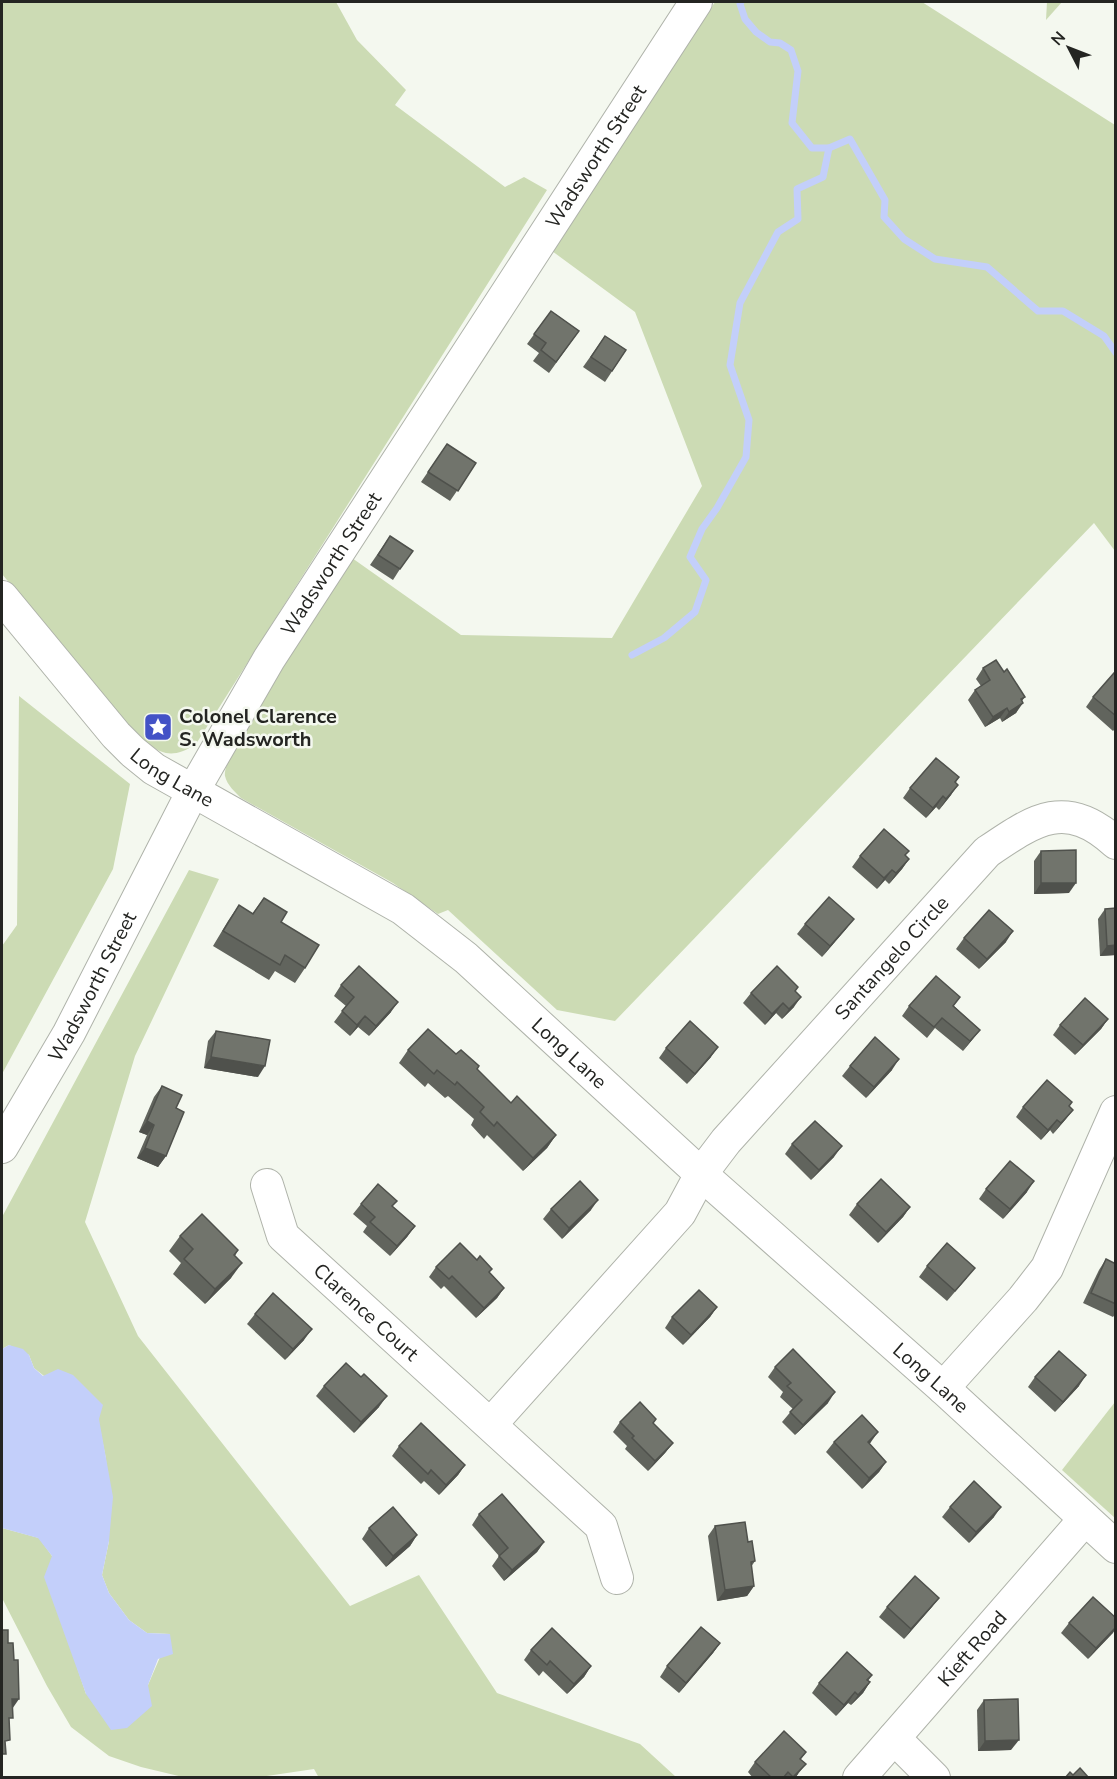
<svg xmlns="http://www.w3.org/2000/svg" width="1117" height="1779" viewBox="0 0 1117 1779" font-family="'Nunito Sans',sans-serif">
	<rect width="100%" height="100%" fill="#f4f8ef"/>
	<!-- green -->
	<g fill="#ccdbb4">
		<path d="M2,2H336L357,40L406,90L395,105L505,187L524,177L547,190L196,744C166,764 155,749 130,729L2,574Z"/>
		<path d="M715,2H922L1115,125V551L1094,523L615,1021L557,1010L448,910L438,914L393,883L241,798C235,792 227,785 225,776C220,751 332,589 352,558L461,635L612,638L702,486L635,312L552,251Z"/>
		<path d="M1047,2H1062L1046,20Z"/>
		<path d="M19,696L130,784L113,869L2,1074V946L17,925Z"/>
		<path d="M189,870L219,879L135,1056L85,1222L138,1336L350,1606L419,1575L497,1693L640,1744L676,1777L319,1778L314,1769L260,1777L187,1778L141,1767L109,1756L71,1727L47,1686L2,1598V1528L39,1538L52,1556L74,1658L86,1694L148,1685L170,1634L147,1633L129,1620L109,1593L102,1575L109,1541L106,1459L98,1419L34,1368L29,1355L9,1345L2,1349V1217Z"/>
		<path d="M1115,1402V1518L1062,1470Z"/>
	</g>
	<!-- water -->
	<path fill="#c3cffa" d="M9,1345L23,1349L29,1355L34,1368L43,1376L58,1369L73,1375L103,1405L99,1419L113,1497L109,1541L102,1575L109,1593L129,1620L147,1633L170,1634L173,1654L158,1659L148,1685L152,1706L127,1728L111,1730L86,1694L44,1577L52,1556L38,1538L2,1528V1349Z"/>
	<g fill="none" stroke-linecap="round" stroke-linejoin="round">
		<!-- stream -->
		<g stroke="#c3cffa" stroke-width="7">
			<path d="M741,2L740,4L745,19L756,32L770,42L780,43L791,50L798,71L792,123L812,148H829L850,139L885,200L884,217L904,239L935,259L987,267L1038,311H1063L1104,336L1116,353"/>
			<path d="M632,655L664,638L695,612L706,580L690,557L702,529L717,508L746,457L749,420L730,365L740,303L778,232L798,219L797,189L823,177L829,148"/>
		</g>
		<!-- minor casing -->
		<g stroke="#afb3aa" stroke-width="34">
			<g id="minor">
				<path id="s1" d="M2,597L116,735L133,752L154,769L403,909L466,958L701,1174L943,1388L1116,1547"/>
				<path id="s2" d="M2,1147L69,1033L193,791L269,659L696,2"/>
				<path id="s3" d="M267,1185L283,1236L601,1526L617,1578"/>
				<path d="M943,1388L1023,1299L1047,1268L1116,1112"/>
				<path id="s4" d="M491,1424L680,1213L701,1174L726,1141L987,852C1034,820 1066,797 1116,843"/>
				<path d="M894,1738L934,1778"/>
				<path id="s5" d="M859,1778L1085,1519"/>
			</g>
		</g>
		<!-- minor -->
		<use href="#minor" stroke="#fff" stroke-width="32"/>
	</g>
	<!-- wall -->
	<g fill="#61645d">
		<path d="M551,311L579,331L549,373L533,361L539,353L527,344Z"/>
		<path d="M605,336L626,350L605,382L583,367Z"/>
		<path d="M447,444L476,463L450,501L421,482Z"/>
		<path d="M390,536L400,569L393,580L370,565Z"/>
		<path d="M983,668L1022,701L1016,713L1002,722L1000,718L985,727L968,700L975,690L981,686L976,679Z"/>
		<path d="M1116,674V728L1113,731L1086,707L1093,697Z"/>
		<path d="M959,777L956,782L951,795L939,810L936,807L926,818L903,798L910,788Z"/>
		<path d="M1041,851L1069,893L1034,894V861Z"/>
		<path d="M860,856H906L909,859L902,869L889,884L885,880L877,889L852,867Z"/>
		<path d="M264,898L281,922L305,968L295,983L275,971L269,980L213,946L228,921L239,905L252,914Z"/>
		<path d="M1105,909L1116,955L1100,956L1098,919Z"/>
		<path d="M805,924L846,929L822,957L797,934Z"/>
		<path d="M964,938L1006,942L979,969L956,949Z"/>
		<path d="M341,985L391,1012L369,1036L358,1027L350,1036L334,1022L346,1006L334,996Z"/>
		<path d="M795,991L794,1007L782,1019L776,1013L765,1025L743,1003L751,993Z"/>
		<path d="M909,1006H954L980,1030L963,1051L935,1028L927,1038L902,1016Z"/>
		<path d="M1108,1019L1101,1029L1075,1055L1053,1035L1060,1025Z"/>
		<path d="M216,1031L258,1077L204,1068L208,1041Z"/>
		<path d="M666,1048L711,1057L687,1084L659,1058Z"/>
		<path d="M408,1050L456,1054L477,1069L511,1103L556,1135L547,1148L523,1171L487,1135L484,1139L471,1125L474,1119L448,1096L445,1098L428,1083L425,1087L399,1063Z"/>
		<path d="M850,1066L892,1070L866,1098L842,1076Z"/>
		<path d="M162,1086L176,1108L166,1156L158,1167L137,1158L147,1135L139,1132L154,1097Z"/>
		<path d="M1023,1107H1069L1073,1110L1065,1120L1053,1134L1050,1130L1041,1140L1016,1117Z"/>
		<path d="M792,1144L834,1157L811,1180L785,1154Z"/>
		<path d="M986,1189L1027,1192L1003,1219L979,1199Z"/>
		<path d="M361,1204L393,1207L415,1226L407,1237L390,1256L363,1232L367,1226L353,1214Z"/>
		<path d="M857,1204L910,1207L903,1217L878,1243L849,1215Z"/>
		<path d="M551,1209L591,1210L562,1239L543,1219Z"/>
		<path d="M180,1236L238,1250L235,1256L231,1278L205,1304L173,1274L181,1263L169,1251Z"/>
		<path d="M1106,1259L1116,1264V1313L1113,1317L1083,1303L1099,1270Z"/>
		<path d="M927,1266L967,1278L947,1301L919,1277Z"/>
		<path d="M436,1267L489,1273L504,1288L497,1298L476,1318L444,1286L441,1289L429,1277Z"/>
		<path d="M717,1307L710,1317L683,1345L665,1328L672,1317Z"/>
		<path d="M255,1314L304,1340L285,1360L247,1324Z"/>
		<path d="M775,1367L828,1403L795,1435L782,1422L793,1409L780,1397L783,1392L768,1377Z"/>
		<path d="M1035,1377L1079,1386L1055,1412L1028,1387Z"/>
		<path d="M324,1386L379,1407L354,1433L316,1396Z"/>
		<path d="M620,1422L653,1424L673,1443L665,1453L648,1471L625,1449L627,1446L613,1432Z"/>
		<path d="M834,1442H871L869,1444L886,1462L879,1472L862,1489L826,1452Z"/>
		<path d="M399,1446L465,1465L458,1475L439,1495L424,1481L421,1484L392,1456Z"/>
		<path d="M950,1507L994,1517L969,1543L942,1517Z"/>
		<path d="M479,1514L544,1542L537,1552L504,1581L492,1566L499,1556L472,1525Z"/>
		<path d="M715,1526L748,1542L755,1561L751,1567L754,1586L747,1596L717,1601L708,1536Z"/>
		<path d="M369,1528L417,1535L410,1546L386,1567L362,1539Z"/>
		<path d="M939,1598L931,1608L904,1639L879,1617L887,1607Z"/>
		<path d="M1116,1618V1629L1088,1659L1061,1633L1069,1623Z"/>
		<path d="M720,1643L713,1653L679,1693L660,1677L667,1666Z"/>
		<path d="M531,1650L591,1666L584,1677L567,1694L543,1671L539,1676L524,1660Z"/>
		<path d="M872,1675L868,1681L870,1682L863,1693L851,1705L848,1703L836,1716L812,1693L819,1683Z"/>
		<path d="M984,1700L1011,1750L978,1751L977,1710Z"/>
		<path d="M806,1752L801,1759L798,1774L795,1778H753L748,1772L755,1762Z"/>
	</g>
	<!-- shaded-wall -->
	<g fill="#4f514c">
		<path d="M1025,697L1018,706L1023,703L1016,713L1002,722L1009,712L1021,699Z"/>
		<path d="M1007,708L1000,718L985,727L993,717Z"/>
		<path d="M958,785L951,795L939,810L946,799Z"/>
		<path d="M943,796L936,807L926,818L933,808Z"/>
		<path d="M909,859L902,869L889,884L896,873Z"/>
		<path d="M892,870L885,880L877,889L884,878Z"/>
		<path d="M1041,883H1076L1069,893L1034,894Z"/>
		<path d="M854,919L846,929L822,957L830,946Z"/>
		<path d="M1013,931L1006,942L979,969L987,959Z"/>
		<path d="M1116,945V955L1100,956L1107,946Z"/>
		<path d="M801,997L794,1007L782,1019L789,1009Z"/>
		<path d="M398,1002L391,1012L369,1036L376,1026Z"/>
		<path d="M783,1003L776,1013L765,1025L772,1014Z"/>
		<path d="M365,1016L358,1027L350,1036L357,1025Z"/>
		<path d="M1108,1019L1101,1029L1075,1055L1083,1045Z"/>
		<path d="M980,1030L972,1040L963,1051L970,1041Z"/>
		<path d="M718,1047L711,1057L687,1084L695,1074Z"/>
		<path d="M211,1057L265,1066L258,1077L204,1068Z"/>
		<path d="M899,1059L892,1070L866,1098L874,1087Z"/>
		<path d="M1073,1110L1065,1120L1053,1134L1061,1123Z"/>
		<path d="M1057,1120L1050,1130L1041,1140L1048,1130Z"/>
		<path d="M147,1121L154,1125L147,1135L139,1132Z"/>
		<path d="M556,1135L547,1148L523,1171L533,1158Z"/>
		<path d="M842,1146L834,1157L811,1180L819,1170Z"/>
		<path d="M145,1148L166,1156L158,1167L137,1158Z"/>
		<path d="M1034,1181L1027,1192L1003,1219L1010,1209Z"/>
		<path d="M598,1200L591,1210L562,1239L569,1228Z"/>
		<path d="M910,1207L903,1217L878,1243L886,1232Z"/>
		<path d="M415,1226L407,1237L390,1256L397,1246Z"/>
		<path d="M242,1263L231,1278L205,1304L215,1289Z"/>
		<path d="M504,1288L497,1298L476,1318L484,1308Z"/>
		<path d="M717,1307L710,1317L683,1345L691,1335Z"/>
		<path d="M312,1329L304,1340L285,1360L293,1349Z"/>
		<path d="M1086,1375L1079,1386L1055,1412L1063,1402Z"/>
		<path d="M835,1392L828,1403L795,1435L803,1425Z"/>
		<path d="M387,1396L379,1407L354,1433L361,1422Z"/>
		<path d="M878,1432L871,1442L861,1453L868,1442Z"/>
		<path d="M673,1443L665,1453L648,1471L655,1461Z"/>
		<path d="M886,1462L879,1472L862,1489L869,1478Z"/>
		<path d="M465,1465L458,1475L439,1495L446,1485Z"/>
		<path d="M1001,1507L994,1517L969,1543L976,1532Z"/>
		<path d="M417,1535L410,1546L386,1567L393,1556Z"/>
		<path d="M544,1542L537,1552L504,1581L512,1570Z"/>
		<path d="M754,1586L747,1596L717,1601L725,1590Z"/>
		<path d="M939,1598L931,1608L904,1639L911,1629Z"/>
		<path d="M1116,1627L1113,1633L1088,1659L1096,1648Z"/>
		<path d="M720,1643L713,1653L679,1693L686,1683Z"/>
		<path d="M591,1666L584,1677L567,1694L574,1684Z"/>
		<path d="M870,1682L863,1693L851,1705L858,1695Z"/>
		<path d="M855,1692L848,1703L836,1716L844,1705Z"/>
		<path d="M12,1699H19L8,1715Z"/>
		<path d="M1019,1740L1011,1750L978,1751L985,1741Z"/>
		<path d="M806,1764L798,1774L795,1778H793Z"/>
	</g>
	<!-- building -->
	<g fill="#71746c" stroke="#4f514c" stroke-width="1.5">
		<path d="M551,311L579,331L556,362L541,350L546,343L534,334Z"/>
		<path d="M605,336L626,350L612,371L591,357Z"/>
		<path d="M447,444L476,463L458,491L428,472Z"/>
		<path d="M390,536L413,551L400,569L378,555Z"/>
		<path d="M996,660L1004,672L1007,669L1025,697L1021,699L1023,703L1009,712L1007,708L993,717L975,690L990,680L983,668Z"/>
		<path d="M1114,673L1116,674V716L1093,697Z"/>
		<path d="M936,758L959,777L955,782L958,785L946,799L943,796L933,808L910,788Z"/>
		<path d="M884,829L909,851L905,855L909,859L896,873L892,870L884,878L860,856Z"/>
		<path d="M1076,850V883H1041V851Z"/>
		<path d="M829,897L854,919L830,946L805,924Z"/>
		<path d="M264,898L287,912L281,922L319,945L305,968L285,955L280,965L223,931L239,905L253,914Z"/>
		<path d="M1116,908V945L1107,946L1105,909Z"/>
		<path d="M989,910L1013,931L987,959L964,938Z"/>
		<path d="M359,966L398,1002L376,1026L365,1016L357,1025L342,1011L354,997L341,985Z"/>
		<path d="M777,966L798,987L795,991L801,997L789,1009L783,1003L772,1014L751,993Z"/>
		<path d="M936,976L960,997L953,1006L980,1030L970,1041L942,1018L934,1027L909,1006Z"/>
		<path d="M1085,998L1108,1019L1083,1045L1060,1025Z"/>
		<path d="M690,1021L718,1047L695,1074L666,1048Z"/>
		<path d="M428,1029L456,1054L461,1050L479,1066L477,1069L511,1103L517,1096L556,1135L533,1158L497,1122L494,1126L480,1112L484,1107L457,1082L455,1085L437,1070L434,1074L408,1050Z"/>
		<path d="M216,1031L270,1040L265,1066L211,1057Z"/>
		<path d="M875,1037L899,1059L874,1087L850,1066Z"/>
		<path d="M1047,1080L1072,1102L1069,1106L1073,1110L1061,1123L1057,1120L1048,1130L1023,1107Z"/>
		<path d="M162,1086L182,1095L176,1108L184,1112L166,1156L145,1148L154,1125L147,1121Z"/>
		<path d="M815,1121L842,1146L819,1170L792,1144Z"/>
		<path d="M1010,1161L1034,1181L1010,1209L986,1189Z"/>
		<path d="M881,1179L910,1207L886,1232L857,1204Z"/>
		<path d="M580,1181L598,1200L569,1228L551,1209Z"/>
		<path d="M378,1184L397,1201L392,1206L415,1226L397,1246L370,1222L375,1217L361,1204Z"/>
		<path d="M202,1214L238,1250L234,1255L242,1263L215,1289L184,1259L193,1249L180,1236Z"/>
		<path d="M460,1243L477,1260L480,1256L492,1269L489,1272L504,1288L484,1308L452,1276L449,1279L436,1267Z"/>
		<path d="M947,1243L975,1268L955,1291L927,1266Z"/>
		<path d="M1106,1259L1116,1264V1304L1091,1293Z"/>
		<path d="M699,1290L717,1307L691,1335L672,1317Z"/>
		<path d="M273,1293L312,1329L293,1349L255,1314Z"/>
		<path d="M793,1349L835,1392L803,1425L790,1412L802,1400L787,1386L791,1383L775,1367Z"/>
		<path d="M1059,1351L1086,1375L1063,1402L1035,1377Z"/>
		<path d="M346,1363L361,1377L364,1374L387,1396L361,1422L324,1386Z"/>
		<path d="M640,1402L656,1419L653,1423L673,1443L655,1461L632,1438L634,1436L620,1422Z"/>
		<path d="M862,1415L878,1432L868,1442L886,1462L869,1478L834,1442Z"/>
		<path d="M421,1423L465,1465L446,1485L431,1470L428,1474L399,1446Z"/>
		<path d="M974,1481L1001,1507L976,1532L950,1507Z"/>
		<path d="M502,1494L544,1542L512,1570L499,1556L508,1548L479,1514Z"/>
		<path d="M393,1507L417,1535L393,1556L369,1528Z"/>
		<path d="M745,1522L748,1542L752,1541L755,1561L751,1562L754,1586L725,1590L715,1526Z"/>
		<path d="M915,1576L939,1598L911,1629L887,1607Z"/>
		<path d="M1093,1597L1116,1618V1627L1096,1648L1069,1623Z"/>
		<path d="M701,1627L720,1643L686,1683L667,1666Z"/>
		<path d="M552,1628L591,1666L574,1684L550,1661L547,1665L531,1650Z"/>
		<path d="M2,1630H8V1643H13L14,1660H18L19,1699H12L13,1718H9L10,1740L5,1741L6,1754H2Z"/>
		<path d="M847,1652L872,1675L867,1680L870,1682L858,1695L855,1692L844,1705L819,1683Z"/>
		<path d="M1018,1699L1019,1740L985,1741L984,1700Z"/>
		<path d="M784,1731L806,1752L800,1759L806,1764L793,1777L788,1772L783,1778H772L755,1762Z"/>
		<path d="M1080,1768L1089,1778H1065L1070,1772L1073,1775Z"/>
	</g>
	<!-- icons -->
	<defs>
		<g id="sight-square" transform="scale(1.5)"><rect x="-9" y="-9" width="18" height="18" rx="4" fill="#4352c6" stroke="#f4f8ef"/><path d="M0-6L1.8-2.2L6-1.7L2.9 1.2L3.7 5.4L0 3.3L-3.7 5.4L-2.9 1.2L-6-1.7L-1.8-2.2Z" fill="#fff"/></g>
	</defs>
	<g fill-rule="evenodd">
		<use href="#sight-square" x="158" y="727"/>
	</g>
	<g text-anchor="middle" stroke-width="5" stroke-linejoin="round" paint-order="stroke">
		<!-- street labels -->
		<g font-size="20" fill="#242522" stroke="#f4f8ef">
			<text dy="7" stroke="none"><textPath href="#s2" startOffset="1156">Wadsworth Street</textPath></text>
			<text dy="7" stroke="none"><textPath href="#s2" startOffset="670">Wadsworth Street</textPath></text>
			<text dy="7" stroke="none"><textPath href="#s1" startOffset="250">Long Lane</textPath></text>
			<text dy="7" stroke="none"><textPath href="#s4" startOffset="616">Santangelo Circle</textPath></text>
			<text dy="7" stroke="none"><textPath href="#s2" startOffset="184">Wadsworth Street</textPath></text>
			<text dy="7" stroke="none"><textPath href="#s1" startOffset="736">Long Lane</textPath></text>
			<text dy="7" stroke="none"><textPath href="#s3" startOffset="166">Clarence Court</textPath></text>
			<text dy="7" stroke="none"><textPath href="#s1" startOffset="1222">Long Lane</textPath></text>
			<text dy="7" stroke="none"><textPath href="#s5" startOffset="172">Kieft Road</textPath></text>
		</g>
		<!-- poi labels -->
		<g font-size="20" font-weight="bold" fill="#242522" stroke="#f4f8ef" text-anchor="start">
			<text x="179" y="723">Colonel Clarence<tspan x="179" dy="23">S. Wadsworth</tspan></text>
		</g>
	</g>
	<!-- border -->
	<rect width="1117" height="1779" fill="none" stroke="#242522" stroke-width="6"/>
	<!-- north arrow -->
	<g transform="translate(1069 48) rotate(312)" stroke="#f4f8ef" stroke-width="4.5" paint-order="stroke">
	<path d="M0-4.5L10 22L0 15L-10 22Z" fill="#242522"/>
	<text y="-9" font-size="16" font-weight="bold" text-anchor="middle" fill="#242522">N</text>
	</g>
</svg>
